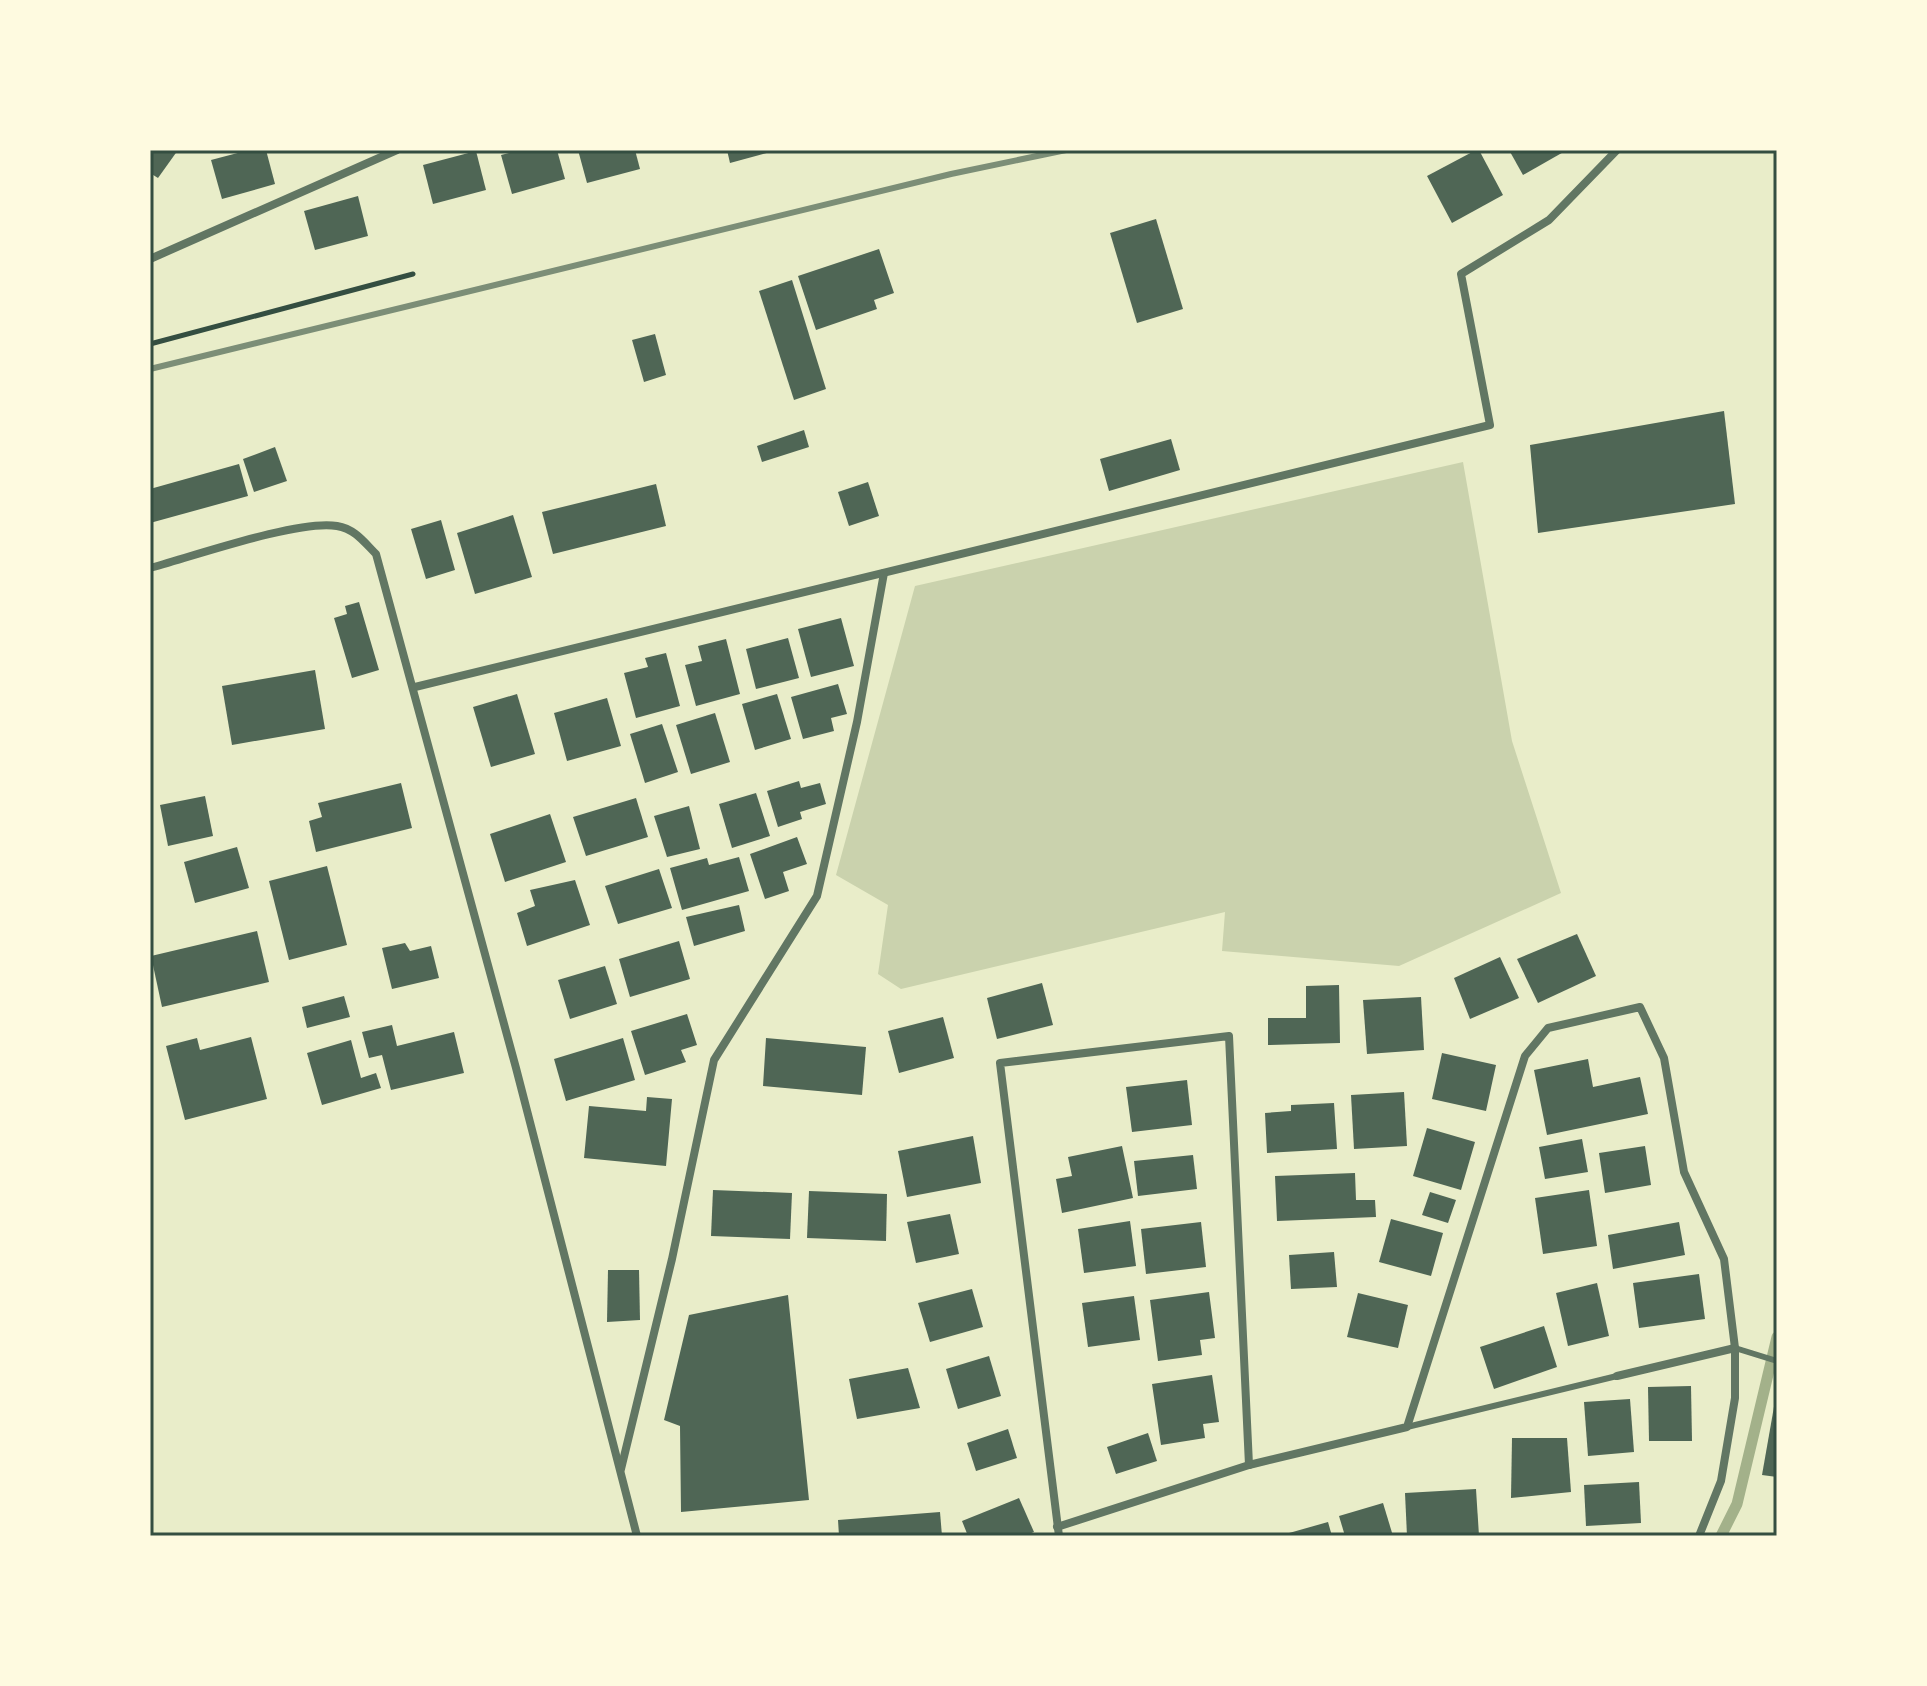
<svg xmlns="http://www.w3.org/2000/svg" width="1927" height="1686" viewBox="0 0 1927 1686" font-family="'Public Sans',sans-serif">
	<rect width="100%" height="100%" fill="#e9edc9"/>
	<!-- green -->
	<path fill="#cad2ad" d="M1463,462L1512,741L1561,893L1399,966L1222,951L1225,912L901,989L878,974L888,905L836,875L915,586Z"/>
	<g fill="none" stroke-linecap="round" stroke-linejoin="round">
		<!-- stream -->
		<path stroke="#a3b18a" stroke-width="11" d="M1721,1536L1737,1504L1777,1337"/>
	</g>
	<!-- building -->
	<g fill="#4f6655">
		<path d="M150,150H178L158,178L150,173Z"/>
		<path d="M249,150H266L275,184L222,199L211,160Z"/>
		<path d="M520,150H557L565,179L512,194L501,155Z"/>
		<path d="M578,150H635L640,169L587,183Z"/>
		<path d="M727,150H774V151L730,163Z"/>
		<path d="M1476,150H1479L1503,195L1452,223L1427,176Z"/>
		<path d="M1509,150H1567L1523,175Z"/>
		<path d="M476,151L486,190L433,204L423,165Z"/>
		<path d="M358,196L368,236L315,250L304,211Z"/>
		<path d="M1156,219L1183,309L1137,323L1110,233Z"/>
		<path d="M879,249L894,293L874,300L877,309L816,330L798,276Z"/>
		<path d="M792,280L826,389L794,400L759,291Z"/>
		<path d="M655,334L666,375L644,382L632,340Z"/>
		<path d="M1724,411L1735,504L1538,533L1530,445Z"/>
		<path d="M804,430L809,447L762,462L757,446Z"/>
		<path d="M1171,439L1180,470L1109,491L1100,459Z"/>
		<path d="M275,447L287,481L254,492L243,459Z"/>
		<path d="M239,464L248,496L150,523V489Z"/>
		<path d="M868,482L879,516L849,526L838,492Z"/>
		<path d="M656,484L666,526L553,554L542,512Z"/>
		<path d="M513,515L532,577L475,594L457,533Z"/>
		<path d="M441,520L455,570L426,579L411,529Z"/>
		<path d="M359,602L379,670L352,678L334,618L347,614L345,606Z"/>
		<path d="M841,618L854,666L811,677L798,629Z"/>
		<path d="M788,638L799,678L756,689L746,649Z"/>
		<path d="M726,639L740,694L696,706L685,665L702,661L698,646Z"/>
		<path d="M666,653L680,706L636,718L624,673L648,667L645,658Z"/>
		<path d="M315,670L325,729L232,745L222,686Z"/>
		<path d="M838,684L847,714L831,718L834,731L803,739L791,697Z"/>
		<path d="M517,694L535,754L491,767L473,707Z"/>
		<path d="M777,694L791,739L755,750L742,704Z"/>
		<path d="M607,698L621,746L567,761L554,713Z"/>
		<path d="M715,713L730,762L691,774L676,725Z"/>
		<path d="M662,724L678,772L645,783L630,734Z"/>
		<path d="M799,781L801,788L820,783L826,804L800,812L802,819L778,827L767,791Z"/>
		<path d="M401,783L412,828L316,852L309,821L322,817L318,803Z"/>
		<path d="M756,793L770,836L732,848L719,804Z"/>
		<path d="M205,796L213,836L168,846L160,805Z"/>
		<path d="M636,798L648,837L586,856L573,817Z"/>
		<path d="M689,806L700,849L667,857L654,816Z"/>
		<path d="M550,814L566,862L505,882L490,834Z"/>
		<path d="M797,837L807,864L783,872L789,891L765,899L750,854Z"/>
		<path d="M237,847L249,888L195,903L184,862Z"/>
		<path d="M739,857L749,891L682,910L670,868L707,858L709,865Z"/>
		<path d="M327,866L347,945L289,960L269,881Z"/>
		<path d="M659,869L672,908L618,924L605,886Z"/>
		<path d="M575,880L590,925L527,946L517,913L535,906L530,890Z"/>
		<path d="M739,905L745,931L694,946L686,917Z"/>
		<path d="M257,931L269,982L162,1007L151,956Z"/>
		<path d="M1577,934L1596,976L1538,1003L1517,959Z"/>
		<path d="M679,941L690,979L630,997L619,959Z"/>
		<path d="M405,943L410,951L431,946L439,978L392,989L382,948Z"/>
		<path d="M1500,957L1519,998L1470,1019L1454,978Z"/>
		<path d="M605,966L617,1004L570,1019L558,980Z"/>
		<path d="M1042,983L1053,1025L997,1039L987,998Z"/>
		<path d="M1339,985L1340,1043L1268,1045V1018H1306V986Z"/>
		<path d="M344,996L350,1017L307,1028L302,1007Z"/>
		<path d="M1421,997L1424,1050L1367,1054L1363,1000Z"/>
		<path d="M687,1014L697,1045L681,1050L686,1062L645,1075L631,1031Z"/>
		<path d="M943,1017L954,1058L899,1073L888,1031Z"/>
		<path d="M392,1025L397,1046L454,1032L464,1073L391,1090L382,1055L369,1058L362,1032Z"/>
		<path d="M251,1037L267,1099L185,1120L166,1046L197,1038L200,1050Z"/>
		<path d="M623,1038L635,1080L566,1101L554,1059Z"/>
		<path d="M766,1038L866,1047L862,1095L763,1086Z"/>
		<path d="M351,1040L361,1078L376,1073L381,1088L322,1105L307,1053Z"/>
		<path d="M1442,1053L1496,1065L1486,1111L1432,1099Z"/>
		<path d="M1588,1059L1593,1087L1640,1077L1648,1114L1547,1135L1534,1070Z"/>
		<path d="M1187,1080L1192,1125L1132,1132L1126,1087Z"/>
		<path d="M1404,1092L1407,1146L1354,1149L1351,1095Z"/>
		<path d="M647,1097L672,1099L666,1166L584,1158L589,1106L646,1111Z"/>
		<path d="M1334,1103L1337,1149L1267,1153L1265,1113L1291,1111V1105Z"/>
		<path d="M1427,1128L1475,1142L1461,1190L1413,1176Z"/>
		<path d="M973,1136L981,1183L907,1197L898,1151Z"/>
		<path d="M1582,1139L1588,1172L1545,1179L1539,1147Z"/>
		<path d="M1122,1146L1133,1198L1062,1213L1056,1179L1072,1176L1068,1157Z"/>
		<path d="M1645,1146L1651,1185L1605,1193L1599,1153Z"/>
		<path d="M1193,1155L1197,1189L1138,1196L1134,1161Z"/>
		<path d="M1355,1173L1356,1200H1375L1376,1217L1277,1221L1275,1176Z"/>
		<path d="M713,1190L792,1193L790,1239L711,1236Z"/>
		<path d="M1589,1190L1597,1246L1543,1254L1535,1198Z"/>
		<path d="M809,1191L887,1194L886,1241L807,1238Z"/>
		<path d="M1430,1192L1456,1200L1448,1223L1422,1215Z"/>
		<path d="M950,1214L959,1254L916,1263L907,1222Z"/>
		<path d="M1391,1219L1443,1233L1431,1276L1379,1262Z"/>
		<path d="M1130,1221L1136,1266L1084,1273L1078,1229Z"/>
		<path d="M1201,1222L1206,1267L1146,1274L1141,1229Z"/>
		<path d="M1679,1222L1685,1255L1613,1269L1608,1235Z"/>
		<path d="M1334,1252L1337,1287L1291,1289L1289,1255Z"/>
		<path d="M608,1270H639L640,1320L607,1322Z"/>
		<path d="M1699,1274L1705,1319L1639,1328L1633,1283Z"/>
		<path d="M1597,1283L1609,1336L1568,1346L1556,1293Z"/>
		<path d="M972,1289L983,1327L930,1342L918,1303Z"/>
		<path d="M1209,1292L1215,1338L1200,1340L1202,1355L1158,1361L1150,1300Z"/>
		<path d="M1358,1293L1408,1305L1398,1348L1347,1337Z"/>
		<path d="M788,1295L809,1500L681,1512L680,1426L664,1420L689,1315Z"/>
		<path d="M1134,1296L1140,1340L1088,1347L1082,1303Z"/>
		<path d="M1544,1326L1557,1367L1494,1389L1480,1347Z"/>
		<path d="M989,1356L1001,1396L958,1409L946,1369Z"/>
		<path d="M908,1368L920,1408L857,1419L849,1379Z"/>
		<path d="M1212,1375L1219,1422L1203,1424L1205,1438L1161,1445L1152,1384Z"/>
		<path d="M1691,1386L1692,1441H1649L1648,1387Z"/>
		<path d="M1630,1399L1634,1452L1588,1456L1584,1402Z"/>
		<path d="M1775,1401L1777,1402V1477L1762,1475Z"/>
		<path d="M1008,1429L1017,1458L976,1471L967,1443Z"/>
		<path d="M1148,1433L1157,1461L1116,1474L1107,1447Z"/>
		<path d="M1512,1438H1567L1571,1492L1511,1498Z"/>
		<path d="M1639,1482L1641,1523L1586,1526L1584,1485Z"/>
		<path d="M1476,1489L1479,1536H1407L1405,1493Z"/>
		<path d="M1019,1498L1034,1532L1024,1536H968L962,1521Z"/>
		<path d="M1383,1503L1393,1536H1345L1339,1516Z"/>
		<path d="M940,1512L942,1536H839L838,1520Z"/>
		<path d="M1328,1522L1332,1536H1282V1535Z"/>
	</g>
	<g fill="none" stroke-linecap="round" stroke-linejoin="round">
		<!-- path -->
		<path stroke="#344e41" stroke-width="5" d="M150,344L413,274"/>
		<!-- service -->
		<g stroke="#617663" stroke-width="6">
			<path d="M1735,1348L1777,1361"/>
			<path d="M1407,1427L1617,1376"/>
		</g>
		<!-- minor -->
		<g stroke="#617663" stroke-width="8">
			<path d="M150,259L397,150"/>
			<path d="M150,568C191,557 300,519 337,526C355,529 364,542 376,554L516,1068L637,1536"/>
			<path d="M415,687L1490,425L1461,274L1549,220L1617,150"/>
			<path d="M1617,1376L1735,1348"/>
			<path d="M621,1469L672,1259L714,1060L817,896L857,722L884,573"/>
			<path d="M1057,1527L1249,1465L1407,1427L1525,1056L1548,1028L1640,1007L1664,1058L1684,1172L1724,1259L1735,1348V1398L1721,1481L1699,1536"/>
			<path d="M1059,1536L1000,1063L1229,1036L1249,1465"/>
		</g>
		<!-- rail -->
		<path stroke="#7c8e77" stroke-width="6" d="M150,369L951,174L1066,150"/>
	</g>
	<!-- border -->
	<rect width="1927" height="1686" fill="none" stroke="#fefae0" stroke-width="304"/>
	<rect x="152" y="152" width="1623" height="1382" fill="none" stroke="#344e41" stroke-width="3"/>
</svg>
